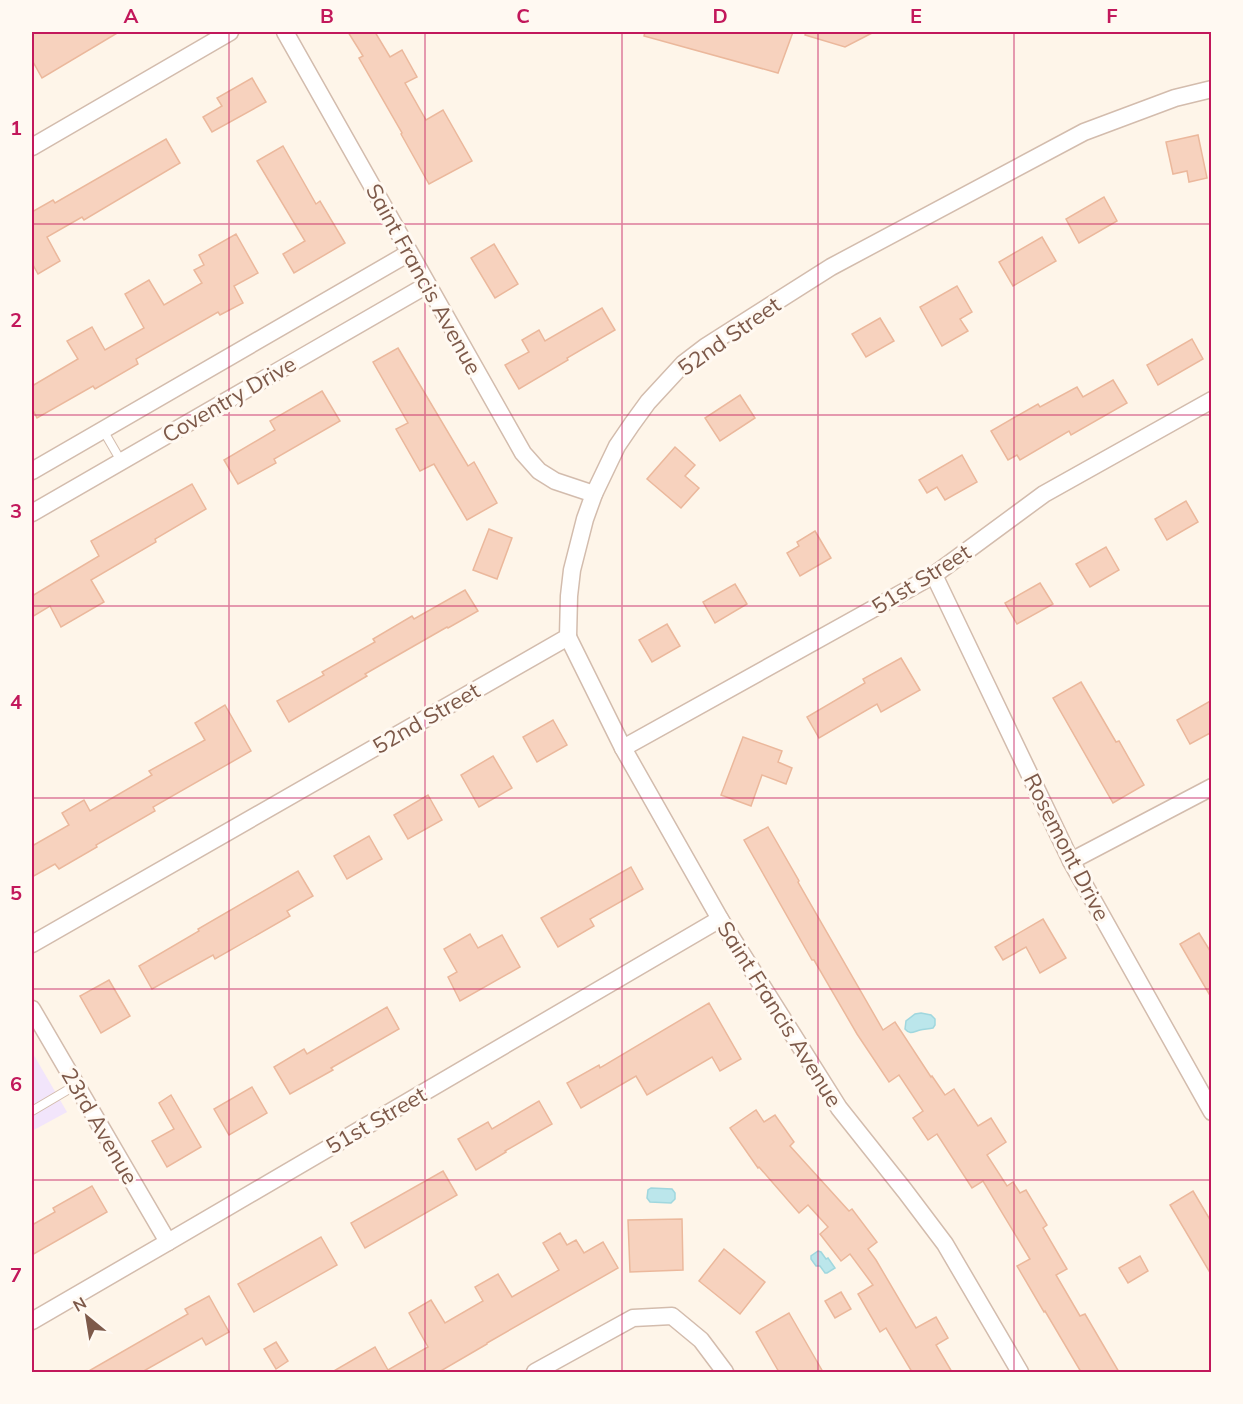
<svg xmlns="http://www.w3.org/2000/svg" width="1243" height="1404" viewBox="0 0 1243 1404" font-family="Mulish,sans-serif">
	<rect width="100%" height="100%" fill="#fef5e9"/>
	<!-- education -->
	<path fill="#f2e5fb" d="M32,1052L67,1112L32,1131Z"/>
	<!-- water -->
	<g fill="#bbe6eb" stroke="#a0d7de" stroke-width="1.5">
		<path d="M921,1013L931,1015L935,1019V1025L933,1028C928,1029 924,1029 920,1030C913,1032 910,1035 905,1029L906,1021L915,1014Z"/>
		<path d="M651,1188L672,1189L675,1193V1199L671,1203L650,1202L647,1198L648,1190Z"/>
		<path d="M818,1251L821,1252L826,1259L828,1258L835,1268L827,1273H825L820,1266H816L811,1259V1256Z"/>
	</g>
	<!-- building -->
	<g fill="#f7d2be" stroke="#ebb89c" stroke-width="1.5">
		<path d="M32,32H119L42,78L32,60Z"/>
		<path d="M348,32H375L390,57L402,50L417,77L405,83L426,120L443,110L472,161L429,184L401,134L402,133L359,58L363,56Z"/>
		<path d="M645,32H793L778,73L644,36Z"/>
		<path d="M806,32H874L845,47L805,35Z"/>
		<path d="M252,78L266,102L212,132L203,117L222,106L217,98Z"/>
		<path d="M1198,135L1207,178L1189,182L1187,171L1173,174L1166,142Z"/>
		<path d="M166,139L180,163L84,220L82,217L47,237L60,261L38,274L32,263V211V212L53,200L55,203Z"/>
		<path d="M283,146L316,204L320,201L345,243L294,273L283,254L305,241L257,161Z"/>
		<path d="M1104,197L1117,221L1079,243L1066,219Z"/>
		<path d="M236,234L258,273L234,286L243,303L220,315L218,312L136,359L138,364L95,389L93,386L37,418L32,408V386L78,359L67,341L92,327L105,350L144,328L125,294L149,280L164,305L202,283L194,270L204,265L199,255Z"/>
		<path d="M1042,237L1056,261L1013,286L999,262Z"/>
		<path d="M494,244L518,284L495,298L471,258Z"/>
		<path d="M957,286L972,312L960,319L968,331L942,346L920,307Z"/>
		<path d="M602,308L615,330L567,358L568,360L519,389L505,365L529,352L522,340L539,330L545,341Z"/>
		<path d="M880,318L894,341L866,357L852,334Z"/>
		<path d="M1192,339L1203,359L1158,385L1147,365Z"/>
		<path d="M398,348L468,466L474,462L497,503L467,520L434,464L420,471L396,429L408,423L373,362Z"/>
		<path d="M1113,380L1127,403L1071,435L1069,431L1020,460L1017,455L1008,460L991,431L1038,404L1040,407L1077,387L1083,397Z"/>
		<path d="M322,391L340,421L274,459L276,463L238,484L224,460L275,430L270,421Z"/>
		<path d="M740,395L755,418L720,441L705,418Z"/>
		<path d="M675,447L695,465L685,476L699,488L681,508L647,479Z"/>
		<path d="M962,455L977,482L945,500L937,487L927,493L919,480Z"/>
		<path d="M192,484L206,509L155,539L156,542L91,580L104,602L61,627L50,606L32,617V596L99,556L91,541Z"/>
		<path d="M1186,501L1198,522L1167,540L1155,519Z"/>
		<path d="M489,529L512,538L497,579L473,570Z"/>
		<path d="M815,531L831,558L800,576L787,553L799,546L797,542Z"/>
		<path d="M1106,547L1119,570L1090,587L1076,564Z"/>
		<path d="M1040,583L1053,604L1017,624L1005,603Z"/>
		<path d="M735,584L747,604L715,623L703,602Z"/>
		<path d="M465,590L478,611L448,628L447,627L365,674L367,676L289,722L277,701L324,675L322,672L375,642L373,639L412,616L414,619Z"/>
		<path d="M667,624L680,646L652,662L639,640Z"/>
		<path d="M901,658L920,690L881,712L877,704L819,738L807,717L865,683L863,679Z"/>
		<path d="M1081,682L1116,742L1119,741L1144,785L1113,803L1053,698Z"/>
		<path d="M1212,700V732L1190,744L1177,720Z"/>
		<path d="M225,705L251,751L153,807L155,811L96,845L97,847L59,869L55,864L32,877V846L69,825L62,813L84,800L90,811L152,775L149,771L205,740L195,723Z"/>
		<path d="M553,720L567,745L537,762L523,737Z"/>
		<path d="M743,737L782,751L778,762L792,768L786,784L762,775L751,806L721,795Z"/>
		<path d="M493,756L512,788L479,807L461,775Z"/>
		<path d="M428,795L442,820L408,839L394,815Z"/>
		<path d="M768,827L799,881L798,882L883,1030L895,1022L931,1077L932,1076L945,1095L954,1089L978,1126L991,1118L1006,1142L987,1155L1007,1186L1013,1182L1020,1193L1026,1190L1047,1225L1043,1228L1067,1269L1056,1275L1080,1316L1085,1314L1119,1372H1081L1045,1311L1044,1312L1017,1266L1030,1259L983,1181L972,1188L937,1134L928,1140L913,1118L923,1111L899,1075L889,1082L857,1034L814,960H812L744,840Z"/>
		<path d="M369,836L382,859L347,879L334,856Z"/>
		<path d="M631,867L643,889L590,919L594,926L558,947L541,918Z"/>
		<path d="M298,871L313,896L287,911L290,916L215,959L213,955L152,989L139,966L199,931L198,929Z"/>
		<path d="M1043,919L1066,958L1040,973L1026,947L1003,960L995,947Z"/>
		<path d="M1199,933L1212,954V999L1180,944Z"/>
		<path d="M470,934L478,948L502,935L520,967L460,1001L448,977L457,972L444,949Z"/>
		<path d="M109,980L130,1016L101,1033L80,996Z"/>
		<path d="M709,1003L741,1059L720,1071L712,1057L647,1095L636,1076L581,1108L567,1083L599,1065L600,1068Z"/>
		<path d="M387,1007L399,1029L331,1068L333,1070L290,1094L274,1067L304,1049L307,1054Z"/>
		<path d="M252,1087L267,1113L229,1135L214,1109Z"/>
		<path d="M171,1095L201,1147L167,1167L152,1141L174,1129L159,1103Z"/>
		<path d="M539,1101L552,1124L505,1151L506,1152L476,1170L458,1139L488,1122L492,1129Z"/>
		<path d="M756,1110L764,1122L775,1115L794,1142L790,1146L849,1211L852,1209L877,1242L868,1249L876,1260L916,1328L936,1317L948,1338L936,1345L952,1372H912L886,1328L880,1332L858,1294L873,1285L850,1254L841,1261L820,1234L828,1227L808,1205L799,1213L759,1167L758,1168L730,1128Z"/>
		<path d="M443,1171L457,1195L365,1248L351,1223Z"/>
		<path d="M92,1186L107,1212L32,1255V1225L55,1212L53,1208Z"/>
		<path d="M1193,1191L1212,1223V1276L1170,1205Z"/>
		<path d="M682,1219L683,1270L630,1272L628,1220Z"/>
		<path d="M560,1233L567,1245L576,1240L584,1253L603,1242L618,1268L487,1343V1344L439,1372H332L375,1347L388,1370L428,1347L409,1313L431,1300L445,1323L483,1301L475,1287L498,1274L512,1297L559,1270L543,1243Z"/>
		<path d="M321,1237L337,1265L254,1312L238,1284Z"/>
		<path d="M724,1249L765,1282L740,1314L699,1281Z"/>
		<path d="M1140,1256L1148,1271L1128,1283L1119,1268Z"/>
		<path d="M841,1292L851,1309L835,1318L825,1301Z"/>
		<path d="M209,1296L229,1332L206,1345L202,1338L142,1372H87L188,1314L185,1309Z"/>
		<path d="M789,1313L823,1372H779L756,1332Z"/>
		<path d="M276,1342L288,1361L276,1369L264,1349Z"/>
	</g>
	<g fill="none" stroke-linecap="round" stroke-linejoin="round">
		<!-- lane casing -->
		<g stroke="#d3bcad" stroke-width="10">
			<g id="lane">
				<path d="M103,430L121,461"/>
				<path d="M32,1111L76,1085"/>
			</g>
		</g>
		<!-- street casing -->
		<g stroke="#d3bcad" stroke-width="19">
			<g id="street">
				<path d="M285,32L523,453L539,471L555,481L594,494"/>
				<path d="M32,147L230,32"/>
				<path d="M32,471L409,253"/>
				<path d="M32,513L427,285"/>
				<path d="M934,575L1071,861L1212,1112"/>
				<path d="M568,637L623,748L720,919L839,1108L905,1191L945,1244L1020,1372"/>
				<path d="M623,748L934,575L1044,494L1212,400"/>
				<path d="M1071,861L1212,787"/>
				<path d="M32,944L568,637L569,596L572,570L585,519L594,494L617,446L632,424L648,402L684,363L705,347L831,267L1084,132L1175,98L1212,89"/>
				<path d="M32,1009L168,1242"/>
				<path d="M32,1321L168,1242L720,919"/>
				<path d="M535,1372L633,1318L672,1316L701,1340L725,1372"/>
			</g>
		</g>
		<!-- lane -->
		<use href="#lane" stroke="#fff" stroke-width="8"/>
		<!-- street -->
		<use href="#street" stroke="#fff" stroke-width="16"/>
	</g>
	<!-- grid -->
	<path fill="none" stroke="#c2185b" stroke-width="1.5" stroke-opacity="0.55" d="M229,32V1372M425,32V1372M622,32V1372M818,32V1372M1014,32V1372M32,224H1212M32,415H1212M32,606H1212M32,798H1212M32,989H1212M32,1180H1212"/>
	<g text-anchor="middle" stroke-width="6" stroke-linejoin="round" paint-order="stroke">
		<!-- street labels -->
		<g font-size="22" fill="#7d5949" stroke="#fff9f2">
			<text transform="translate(424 279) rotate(61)" y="8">Saint Francis Avenue</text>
			<text transform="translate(729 336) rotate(-35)" y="8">52nd Street</text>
			<text transform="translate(229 399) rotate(-30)" y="8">Coventry Drive</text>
			<text transform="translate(921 579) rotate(-32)" y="8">51st Street</text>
			<text transform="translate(426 718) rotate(-30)" y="8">52nd Street</text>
			<text transform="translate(1067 847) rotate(63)" y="8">Rosemont Drive</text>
			<text transform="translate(780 1014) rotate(58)" y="8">Saint Francis Avenue</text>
			<text transform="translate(376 1120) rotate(-30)" y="8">51st Street</text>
			<text transform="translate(100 1126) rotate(60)" y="8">23rd Avenue</text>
		</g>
	</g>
	<!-- border -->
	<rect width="1243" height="1404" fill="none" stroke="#fff9f2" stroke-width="66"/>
	<!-- north arrow -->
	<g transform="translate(87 1317) rotate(330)" stroke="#fff9f2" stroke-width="4.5" paint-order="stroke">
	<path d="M0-4.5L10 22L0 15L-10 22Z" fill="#7d5949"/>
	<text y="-9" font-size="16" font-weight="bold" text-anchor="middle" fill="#7d5949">N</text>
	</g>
	<rect x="33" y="33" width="1177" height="1338" fill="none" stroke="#c2185b" stroke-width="2"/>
	<g font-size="20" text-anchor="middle" font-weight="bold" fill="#c2185b">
		<text x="131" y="23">A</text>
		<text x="327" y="23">B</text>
		<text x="523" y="23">C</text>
		<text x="720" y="23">D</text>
		<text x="916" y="23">E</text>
		<text x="1112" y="23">F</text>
		<text x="16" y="135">1</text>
		<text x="16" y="327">2</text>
		<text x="16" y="518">3</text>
		<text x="16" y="709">4</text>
		<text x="16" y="900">5</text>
		<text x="16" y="1091">6</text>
		<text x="16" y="1282">7</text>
	</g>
</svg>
